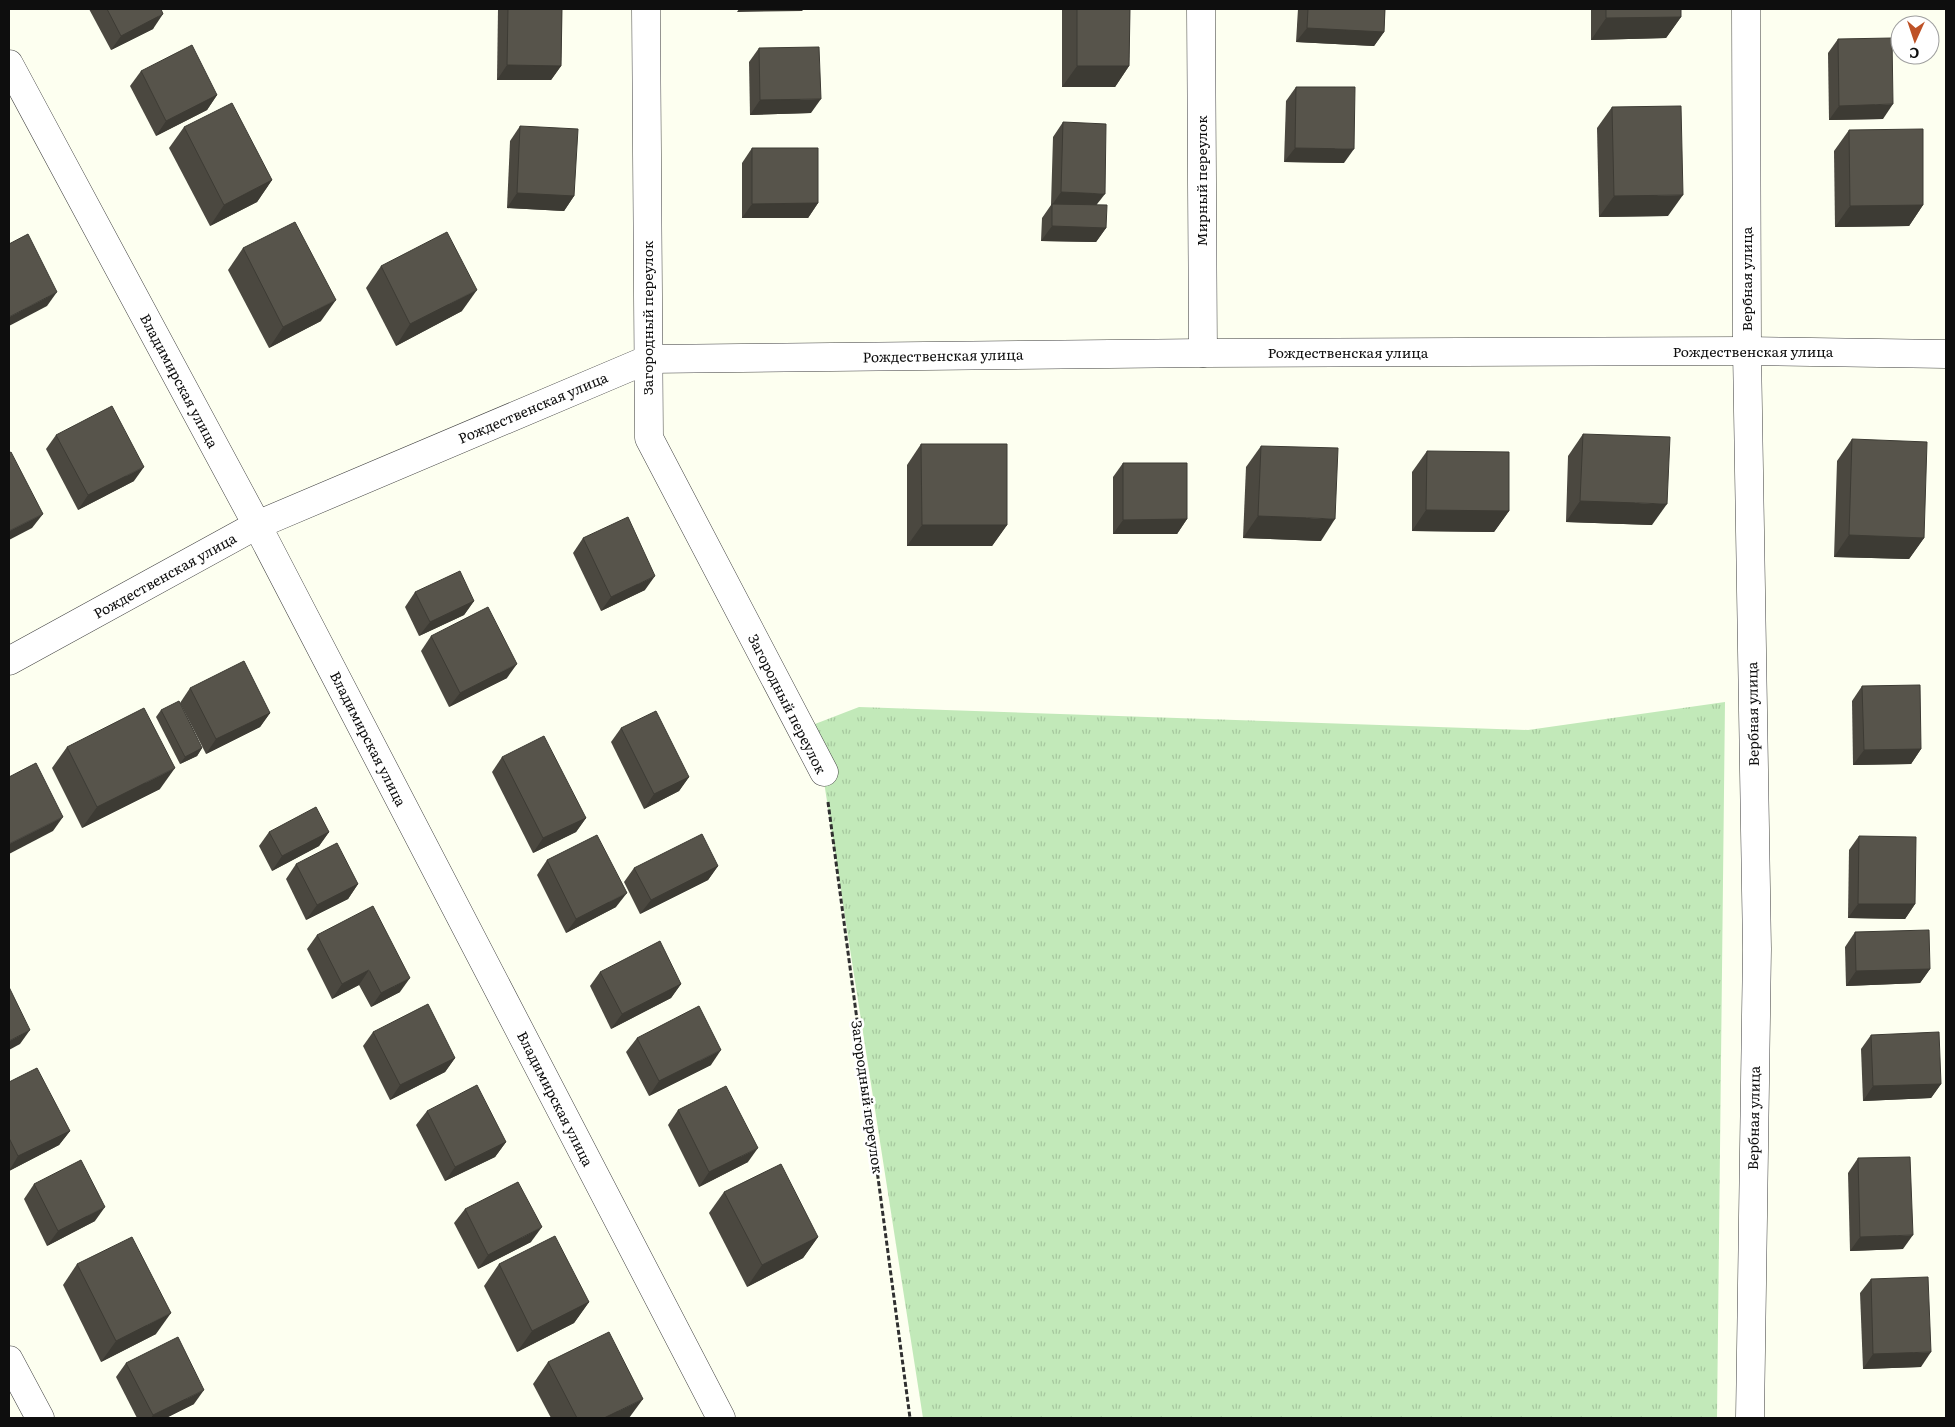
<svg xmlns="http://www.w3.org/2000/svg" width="1955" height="1427" viewBox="0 0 1955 1427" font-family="Literata,serif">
	<defs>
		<pattern id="grass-tufts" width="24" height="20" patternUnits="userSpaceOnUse" patternTransform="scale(1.25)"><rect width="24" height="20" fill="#c2e9b9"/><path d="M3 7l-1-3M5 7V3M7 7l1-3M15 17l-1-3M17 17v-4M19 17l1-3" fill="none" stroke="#a6c79e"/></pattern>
	</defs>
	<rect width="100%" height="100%" fill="#fdfff0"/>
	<!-- grass -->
	<path fill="url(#grass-tufts)" d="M1725,702L1717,1418H923L815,724L859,707L1528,730Z"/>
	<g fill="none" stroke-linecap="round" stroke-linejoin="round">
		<!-- street casing -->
		<g stroke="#414141" stroke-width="29">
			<g id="street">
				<path d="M646,9L649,438L824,772"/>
				<path d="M1201,9L1203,353"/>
				<path d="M1746,9L1747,351L1757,949L1750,1418"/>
				<path d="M9,64L257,525L721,1418"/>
				<path d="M9,661L257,525L649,359L1203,353L1747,351L1946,354"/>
				<path d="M9,1360L40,1418"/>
			</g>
		</g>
		<!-- path -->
		<path stroke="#303030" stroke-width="3" stroke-dasharray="5 2.5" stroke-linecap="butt" d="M828,802L910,1418"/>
		<!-- street -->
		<use href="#street" stroke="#fff" stroke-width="28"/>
	</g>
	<!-- wall -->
	<g fill="#4b4840">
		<path d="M89,9H161L153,29L111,50Z"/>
		<path d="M498,9H562L561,66L551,80H497Z"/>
		<path d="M1062,9H1130L1129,66L1115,87H1062Z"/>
		<path d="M1298,9H1385L1384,32L1374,46L1296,42Z"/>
		<path d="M1591,9H1681V17L1666,38L1591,40Z"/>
		<path d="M1838,39L1883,119L1829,120L1828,53Z"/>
		<path d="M759,48L811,113L750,115L749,62Z"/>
		<path d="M141,71L217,95L207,110L156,136L130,86Z"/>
		<path d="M1296,87L1344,163L1284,162L1286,101Z"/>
		<path d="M1612,107L1668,216L1599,217L1597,128Z"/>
		<path d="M1063,122L1106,228L1096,242L1041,241L1042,218L1051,205L1053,137Z"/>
		<path d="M520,126L574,196L564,211L507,208L510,141Z"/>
		<path d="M184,127L272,180L257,202L210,226L169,148Z"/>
		<path d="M1849,130L1923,205L1909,226L1835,227L1834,151Z"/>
		<path d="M752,148L818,203L808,218H742V163Z"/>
		<path d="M243,248L321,321L269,348L228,270Z"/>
		<path d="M381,266L462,311L396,346L366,288Z"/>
		<path d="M1583,434L1652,525L1566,522L1568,456Z"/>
		<path d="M56,435L134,481L78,510L46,449Z"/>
		<path d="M1852,439L1924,538L1909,559L1834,557L1837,461Z"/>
		<path d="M921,444L1007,525L992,546H907V465Z"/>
		<path d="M1261,446L1321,541L1243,538L1246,467Z"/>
		<path d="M1427,451L1509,511L1494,532L1412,531V472Z"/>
		<path d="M1123,463L1187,519L1177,534H1113V477Z"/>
		<path d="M583,538L645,590L601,611L573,553Z"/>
		<path d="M415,592L474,601L464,615L419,636L405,607Z"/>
		<path d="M431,636L507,678L449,707L421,651Z"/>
		<path d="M1862,686L1921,749L1911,764L1853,765L1852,701Z"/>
		<path d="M190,688L270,713L260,727L206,754L180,703Z"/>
		<path d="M161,710L202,748L197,756L180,764L156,717Z"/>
		<path d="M621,728L689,777L679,791L644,809L611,742Z"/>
		<path d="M67,747L160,789L82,828L52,768Z"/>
		<path d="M502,757L586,818L576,832L533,853L492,772Z"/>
		<path d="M269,832H329L319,846L272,871L259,846Z"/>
		<path d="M1859,836L1915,904L1905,919L1848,918L1849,850Z"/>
		<path d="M547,860L616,907L566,933L537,875Z"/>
		<path d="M296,864L358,884L348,899L306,920L286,879Z"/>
		<path d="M718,866L708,880L640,914L624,882L634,868Z"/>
		<path d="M1855,932L1930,969L1920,983L1846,986L1845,947Z"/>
		<path d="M317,935L400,992L371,1007L359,985L332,999L307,949Z"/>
		<path d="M600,972L681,984L671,998L611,1029L590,986Z"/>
		<path d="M373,1032L455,1058L445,1072L390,1100L363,1046Z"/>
		<path d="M1871,1035L1941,1084L1931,1098L1863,1101L1861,1049Z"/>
		<path d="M637,1038L711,1065L649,1096L626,1052Z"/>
		<path d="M9,1082L70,1131L59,1145L9,1171Z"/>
		<path d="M678,1110L748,1162L699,1187L668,1125Z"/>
		<path d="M427,1111L506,1142L495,1157L445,1181L416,1125Z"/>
		<path d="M1858,1158L1903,1249L1850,1251L1848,1173Z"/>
		<path d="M34,1184L95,1221L47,1246L24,1199Z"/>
		<path d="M724,1192L818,1237L803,1258L747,1287L709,1213Z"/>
		<path d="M465,1209L531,1242L478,1269L454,1223Z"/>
		<path d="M77,1264L156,1334L101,1362L63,1285Z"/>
		<path d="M499,1264L589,1302L574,1323L517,1352L484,1286Z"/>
		<path d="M1871,1279L1921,1367L1863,1369L1860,1293Z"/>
		<path d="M548,1362L629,1418H551L533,1384Z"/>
		<path d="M126,1363L194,1404L166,1418H137L116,1377Z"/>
	</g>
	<!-- shaded-wall -->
	<g fill="#3d3b34">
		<path d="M739,9H804L802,11L737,12Z"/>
		<path d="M163,14L153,29L111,50L121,36Z"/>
		<path d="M1681,17L1666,38L1591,40L1606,18Z"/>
		<path d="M1307,28L1384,32L1374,46L1296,42Z"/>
		<path d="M507,65L561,66L551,80H497Z"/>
		<path d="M1077,66H1129L1115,87H1062Z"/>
		<path d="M217,95L207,110L156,136L166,121Z"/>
		<path d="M821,99L811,113L750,115L760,100Z"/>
		<path d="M1893,104L1883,119L1829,120L1839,106Z"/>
		<path d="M1295,148L1354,149L1344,163L1284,162Z"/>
		<path d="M272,180L257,202L210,226L224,205Z"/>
		<path d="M1061,192L1105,194L1094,208L1052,205Z"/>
		<path d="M517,193L574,196L564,211L507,208Z"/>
		<path d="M1683,195L1668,216L1599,217L1614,196Z"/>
		<path d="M818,203L808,218H742L752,204Z"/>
		<path d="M1923,205L1909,226L1835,227L1850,206Z"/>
		<path d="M1052,226L1106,228L1096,242L1041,241Z"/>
		<path d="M477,290L462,311L396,346L410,324Z"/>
		<path d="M57,292L47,306L9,326V317Z"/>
		<path d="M336,300L321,321L269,348L283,327Z"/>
		<path d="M144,467L134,481L78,510L88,495Z"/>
		<path d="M1580,501L1667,504L1652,525L1566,522Z"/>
		<path d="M1426,510L1509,511L1494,532L1412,531Z"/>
		<path d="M43,514L32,528L9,540V531Z"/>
		<path d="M1258,516L1335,519L1321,541L1243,538Z"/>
		<path d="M1187,519L1177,534H1113L1123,520Z"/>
		<path d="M922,525H1007L992,546H907Z"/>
		<path d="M1849,535L1924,538L1909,559L1834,557Z"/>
		<path d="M655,576L645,590L601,611L611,597Z"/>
		<path d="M474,601L464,615L419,636L430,622Z"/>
		<path d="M517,664L507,678L449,707L460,693Z"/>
		<path d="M270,713L260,727L206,754L216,739Z"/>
		<path d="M202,748L197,756L180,764L185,757Z"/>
		<path d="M1921,749L1911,764L1853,765L1864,750Z"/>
		<path d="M175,768L160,789L82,828L97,807Z"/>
		<path d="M689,777L679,791L644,809L654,794Z"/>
		<path d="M63,817L53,831L9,854V844Z"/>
		<path d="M586,818L576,832L533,853L543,838Z"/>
		<path d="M329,832L319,846L272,871L282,856Z"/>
		<path d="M718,866L708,880L640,914L651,900Z"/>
		<path d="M358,884L348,899L306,920L317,905Z"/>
		<path d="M627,893L616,907L566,933L576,919Z"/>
		<path d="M1858,904H1915L1905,919L1848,918Z"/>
		<path d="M1930,969L1920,983L1846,986L1856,971Z"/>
		<path d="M369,970L359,985L332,999L342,984Z"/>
		<path d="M410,978L400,992L371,1007L381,993Z"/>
		<path d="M681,984L671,998L611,1029L622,1014Z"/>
		<path d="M30,1030L20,1044L9,1050V1041Z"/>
		<path d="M721,1050L711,1065L649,1096L659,1081Z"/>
		<path d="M455,1058L445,1072L390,1100L400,1085Z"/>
		<path d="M1941,1084L1931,1098L1863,1101L1873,1086Z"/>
		<path d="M70,1131L59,1145L9,1171L18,1156Z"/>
		<path d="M506,1142L495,1157L445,1181L455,1167Z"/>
		<path d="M758,1148L748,1162L699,1187L709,1172Z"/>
		<path d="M105,1207L95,1221L47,1246L58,1231Z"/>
		<path d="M542,1227L531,1242L478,1269L488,1255Z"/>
		<path d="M1913,1235L1903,1249L1850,1251L1860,1237Z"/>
		<path d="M818,1237L803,1258L747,1287L762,1265Z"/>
		<path d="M589,1302L574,1323L517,1352L532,1331Z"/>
		<path d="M171,1313L156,1334L101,1362L116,1341Z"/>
		<path d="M1931,1352L1921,1367L1863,1369L1873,1354Z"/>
		<path d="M204,1390L194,1404L166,1418H151L153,1415Z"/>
		<path d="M643,1399L629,1418H604Z"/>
	</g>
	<!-- building -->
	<g fill="#57544b" stroke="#3d3b34">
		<path d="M107,9H161L163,14L121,36Z"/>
		<path d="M508,9H562L561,66L507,65Z"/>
		<path d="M1077,9H1130L1129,66H1077Z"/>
		<path d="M1308,9H1385L1384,32L1307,28Z"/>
		<path d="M1606,9H1681V17L1606,18Z"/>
		<path d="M1892,38L1893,104L1839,106L1838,39Z"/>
		<path d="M192,45L217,95L166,121L141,71Z"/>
		<path d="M819,47L821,99L760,100L759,48Z"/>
		<path d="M1296,87H1355L1354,149L1295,148Z"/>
		<path d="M232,103L272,180L224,205L184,127Z"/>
		<path d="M1681,106L1683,195L1614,196L1612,107Z"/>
		<path d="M1063,122L1106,124L1105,194L1061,192Z"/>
		<path d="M520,126L578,129L574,196L517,193Z"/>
		<path d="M1923,129V205L1850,206L1849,130Z"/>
		<path d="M752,148H818V203L752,204Z"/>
		<path d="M1052,204L1107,205L1106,228L1052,226Z"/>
		<path d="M295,222L336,300L283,327L243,248Z"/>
		<path d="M447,232L477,290L410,324L381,266Z"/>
		<path d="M28,234L57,292L9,317V244Z"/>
		<path d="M112,406L144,467L88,495L56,435Z"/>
		<path d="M1583,434L1670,437L1667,504L1580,501Z"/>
		<path d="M1852,439L1927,442L1924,538L1849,535Z"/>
		<path d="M921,444H1007V525H922Z"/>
		<path d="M1261,446L1338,448L1335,519L1258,516Z"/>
		<path d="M1427,451L1509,452V511L1426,510Z"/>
		<path d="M11,452L43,514L9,531V453Z"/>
		<path d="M1123,463H1187V519L1123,520Z"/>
		<path d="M628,517L655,576L611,597L583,538Z"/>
		<path d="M460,571L474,601L430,622L415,592Z"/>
		<path d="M488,607L517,664L460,693L431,636Z"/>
		<path d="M244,661L270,713L216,739L190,688Z"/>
		<path d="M1920,685L1921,749L1864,750L1862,686Z"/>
		<path d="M179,701L202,748L185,757L161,710Z"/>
		<path d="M144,708L175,768L97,807L67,747Z"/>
		<path d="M656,711L689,777L654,794L621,728Z"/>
		<path d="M544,736L586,818L543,838L502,757Z"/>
		<path d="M36,763L63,817L9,844V777Z"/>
		<path d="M316,807L329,832L282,856L269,832Z"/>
		<path d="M702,834L718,866L651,900L634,868Z"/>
		<path d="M597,835L627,893L576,919L547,860Z"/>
		<path d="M1859,836L1916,837L1915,904H1858Z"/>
		<path d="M337,843L358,884L317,905L296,864Z"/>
		<path d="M373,906L410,978L381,993L369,970L342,984L317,935Z"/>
		<path d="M1929,930L1930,969L1856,971L1855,932Z"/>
		<path d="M660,941L681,984L622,1014L600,972Z"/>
		<path d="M9,987L30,1030L9,1041Z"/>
		<path d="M428,1004L455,1058L400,1085L373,1032Z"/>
		<path d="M699,1006L721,1050L659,1081L637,1038Z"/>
		<path d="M1939,1032L1941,1084L1873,1086L1871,1035Z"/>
		<path d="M37,1068L70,1131L18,1156L9,1138V1082Z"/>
		<path d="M477,1085L506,1142L455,1167L427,1111Z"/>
		<path d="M726,1086L758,1148L709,1172L678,1110Z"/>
		<path d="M1910,1157L1913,1235L1860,1237L1858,1158Z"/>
		<path d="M81,1160L105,1207L58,1231L34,1184Z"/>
		<path d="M781,1164L818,1237L762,1265L724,1192Z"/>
		<path d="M518,1182L542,1227L488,1255L465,1209Z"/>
		<path d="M555,1236L589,1302L532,1331L499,1264Z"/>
		<path d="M132,1237L171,1313L116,1341L77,1264Z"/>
		<path d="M1928,1277L1931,1352L1873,1354L1871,1279Z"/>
		<path d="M609,1332L643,1399L604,1418H577L548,1362Z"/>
		<path d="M178,1337L204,1390L153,1415L126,1363Z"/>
	</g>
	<g text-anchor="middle" stroke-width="5" stroke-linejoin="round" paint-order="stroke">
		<!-- street labels -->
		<g font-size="14" fill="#0e0e0e" stroke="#fff">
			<text transform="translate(1202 181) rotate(-90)" y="5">Мирный переулок</text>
			<text transform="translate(1747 279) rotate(-90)" y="5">Вербная улица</text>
			<text transform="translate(648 318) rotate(-90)" y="5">Загородный переулок</text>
			<text x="1753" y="357">Рождественская улица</text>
			<text x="1348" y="358">Рождественская улица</text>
			<text transform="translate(943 356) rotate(-1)" y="5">Рождественская улица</text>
			<text transform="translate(179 381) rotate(62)" y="5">Владимирская улица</text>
			<text transform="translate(533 408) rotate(-23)" y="5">Рождественская улица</text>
			<text transform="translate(165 576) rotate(-29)" y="5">Рождественская улица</text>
			<text transform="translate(787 704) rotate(63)" y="5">Загородный переулок</text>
			<text transform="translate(1753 714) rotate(-91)" y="5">Вербная улица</text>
			<text transform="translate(368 739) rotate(63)" y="5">Владимирская улица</text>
			<text transform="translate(867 1097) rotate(82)" y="5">Загородный переулок</text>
			<text transform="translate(555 1099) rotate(63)" y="5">Владимирская улица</text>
			<text transform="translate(1754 1118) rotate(-89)" y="5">Вербная улица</text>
		</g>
	</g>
	<!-- border -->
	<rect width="1955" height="1427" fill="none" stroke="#0e0e0e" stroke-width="20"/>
	<!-- north arrow -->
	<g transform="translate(1915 40) rotate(183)"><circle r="24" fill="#ffffff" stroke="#9f9f9f"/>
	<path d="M0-4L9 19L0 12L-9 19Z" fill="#be5227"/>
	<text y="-8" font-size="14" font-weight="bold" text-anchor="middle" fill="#0e0e0e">С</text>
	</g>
</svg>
